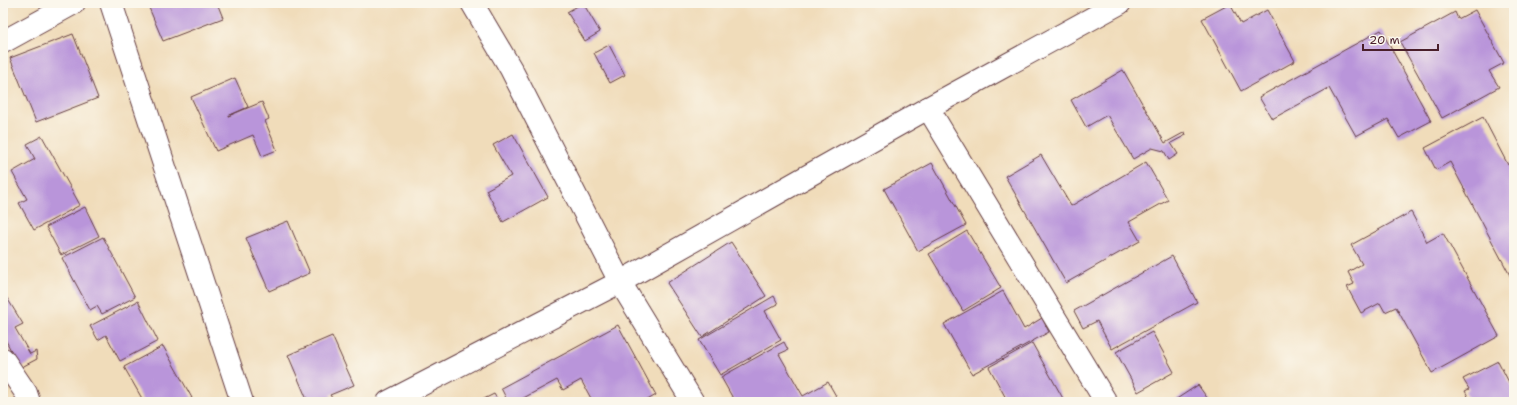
<svg xmlns="http://www.w3.org/2000/svg" width="1517" height="405" viewBox="0 0 1517 405" font-family="'Shantell Sans',sans-serif">
	<rect width="100%" height="100%" fill="#fbf7ec"/>
	<filter id="ink" filterUnits="userSpaceOnUse"><feTurbulence type="fractalNoise" baseFrequency=".025" numOctaves="2"/><feDisplacementMap in="SourceGraphic" scale="8" xChannelSelector="R" yChannelSelector="G"/><feConvolveMatrix kernelMatrix="1 2 1 2 8 2 1 2 1" color-interpolation-filters="sRGB"/></filter>
	<filter id="wash" filterUnits="userSpaceOnUse"><feTurbulence type="fractalNoise" baseFrequency=".012" numOctaves="4" result="noise"/><feDisplacementMap in="SourceGraphic" scale="16" xChannelSelector="R" yChannelSelector="G"/><feGaussianBlur stdDeviation="0.9" result="paint"/><feColorMatrix in="noise" values="0 0 0 0 0 0 0 0 0 0 0 0 0 0 0 0 0 1.4 0 .05"/><feComposite in="paint" operator="in"/></filter>
	<g filter="url(#wash)">
		<rect width="100%" height="100%" fill="#f0dcba"/>
		<g id="blocks">
			<!-- building -->
			<g fill="#b995da">
				<path d="M147,3H217L223,18L163,41Z"/>
				<path d="M583,3L600,32L585,41L567,12Z"/>
				<path d="M1230,4L1241,24L1267,10L1295,61L1241,91L1202,19Z"/>
				<path d="M1475,10L1504,63L1489,71L1499,87L1442,118L1400,42L1455,12L1458,19Z"/>
				<path d="M1381,30L1431,121L1399,138L1388,119L1356,136L1329,88L1272,119L1259,97Z"/>
				<path d="M73,34L98,98L36,122L10,58Z"/>
				<path d="M609,45L625,75L610,83L594,53Z"/>
				<path d="M1123,70L1165,143L1185,132L1186,135L1171,143L1178,154L1169,160L1164,151L1152,148L1133,159L1107,115L1086,127L1071,100Z"/>
				<path d="M235,78L248,107L228,116L262,102L269,119L265,121L277,150L262,156L253,135L216,151L191,97Z"/>
				<path d="M1483,117L1508,165L1514,162V283L1450,162L1436,170L1425,148Z"/>
				<path d="M513,134L548,197L503,222L486,190L511,176L493,145Z"/>
				<path d="M42,136L80,205L34,230L19,203L27,199L12,172L35,159L27,144Z"/>
				<path d="M1041,155L1071,206L1146,162L1168,200L1129,222L1140,241L1066,283L1005,176Z"/>
				<path d="M932,163L966,225L918,251L884,189Z"/>
				<path d="M85,207L99,236L61,255L46,227Z"/>
				<path d="M1411,212L1427,242L1443,233L1499,336L1432,373L1396,307L1385,312L1380,303L1361,313L1347,287L1354,284L1348,272L1362,264L1351,245Z"/>
				<path d="M288,221L310,273L269,291L246,238Z"/>
				<path d="M967,231L1001,288L963,311L929,254Z"/>
				<path d="M103,237L135,297L102,314L97,306L90,310L62,258Z"/>
				<path d="M731,242L766,296L702,337L667,283Z"/>
				<path d="M1172,256L1197,302L1112,349L1097,321L1083,328L1074,311Z"/>
				<path d="M1003,291L1024,329L1042,318L1049,332L972,374L944,324Z"/>
				<path d="M774,296L778,304L765,311L781,340L720,375L699,340Z"/>
				<path d="M3,298H7L23,324L15,328L30,354L36,351L37,359L20,368L3,335Z"/>
				<path d="M138,301L158,341L120,361L106,335L98,340L90,326Z"/>
				<path d="M618,325L656,395L644,402H593L581,380L563,390L557,380L516,402H508L501,388Z"/>
				<path d="M1152,332L1174,372L1138,392L1116,352Z"/>
				<path d="M332,336L354,385L330,395L332,398L323,402H308L288,355Z"/>
				<path d="M784,342L788,350L779,354L803,396L828,382L836,396L825,402H735L721,377Z"/>
				<path d="M1032,343L1065,402H1008L989,367Z"/>
				<path d="M163,346L192,398L185,402H144L124,367Z"/>
				<path d="M1498,361L1514,392V402H1466L1470,400L1465,391L1469,389L1463,379Z"/>
				<path d="M1198,385L1210,402H1172Z"/>
				<path d="M494,394L499,402H477L482,400Z"/>
			</g>
		</g>
	</g>
	<g filter="url(#ink)">
		<use href="#blocks" fill-opacity="0" stroke="#633b40" stroke-width="1"/>
		<g fill="none" stroke-linecap="round" stroke-linejoin="round">
			<!-- minor casing -->
			<g stroke="#633b40" stroke-width="24">
				<g id="minor">
					<path d="M111,3L242,402"/>
					<path d="M472,3L511,69L620,282L693,402"/>
					<path d="M3,42L74,3"/>
					<path d="M928,108L1106,402"/>
					<path d="M3,359L26,393L29,402"/>
					<path d="M388,402L620,282L928,108L1120,3"/>
				</g>
			</g>
			<!-- minor -->
			<use href="#minor" stroke="#fff" stroke-width="22"/>
		</g>
	</g>
	<!-- margin -->
	<rect width="1517" height="405" fill="none" stroke="#fbf7ec" stroke-width="16"/>
	<!-- scale -->
	<path d="M1363 44v6h75v-6" fill="none" stroke="#4a1f2b" stroke-width="2"/>
	<text x="1369" y="44" font-size="12" fill="#4a1f2b" stroke="#fbf7ec" stroke-width="3" paint-order="stroke">20 m</text>
</svg>
